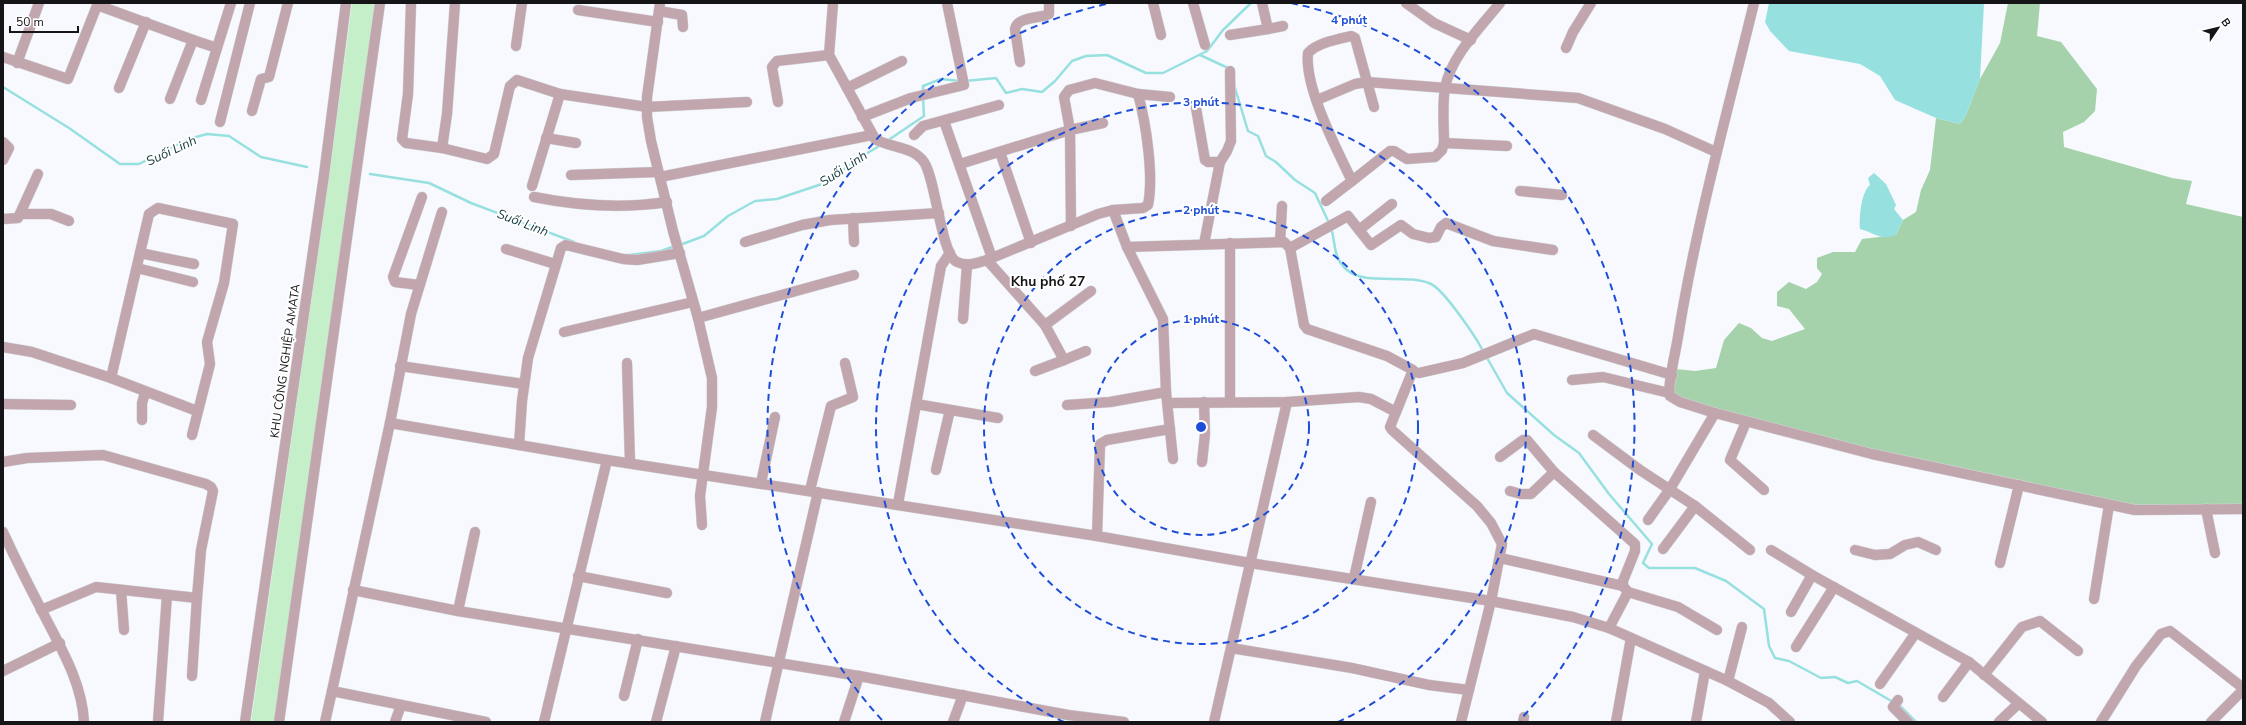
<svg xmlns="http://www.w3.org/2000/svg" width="2246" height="725" viewBox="0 0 2246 725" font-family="'Nunito Sans',sans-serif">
	<rect width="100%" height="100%" fill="#f8f9fe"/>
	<!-- green -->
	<path fill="#c5efc9" d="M352,3H375L274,722H251L330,170Z"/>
	<!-- forest -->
	<path fill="#a5d2aa" d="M2008,3H2040L2037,36L2061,42L2097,89L2095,111L2084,122L2063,132L2064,147L2172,178L2192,181L2186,204L2243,217V506L2135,507L1871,450L1747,419L1672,395L1676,369L1695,371L1716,368L1724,340L1739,323L1751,328L1762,338L1772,341L1805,329L1789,309L1777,306V292L1789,282L1806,289L1817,282L1822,274L1817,268V258L1833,252H1855L1862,239L1896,235L1903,220L1916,212L1921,190L1930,170L1936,118L1960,124L1966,115L1980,79L2000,43Z"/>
	<!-- water -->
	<g fill="#97e0e0">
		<path d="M1769,3H1984L1980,79L1966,115L1960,124L1936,118L1895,100L1880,76L1860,64L1789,51L1770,31L1765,22Z"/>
		<path d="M1874,173L1886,184L1896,205L1894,209L1903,220L1896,235C1879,241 1876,233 1860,229C1859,218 1861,192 1870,185L1868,178Z"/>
	</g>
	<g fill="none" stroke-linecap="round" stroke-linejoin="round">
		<!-- stream -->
		<g stroke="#97e0e0" stroke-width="2.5">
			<path d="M1200,55L1228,68"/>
			<path d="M965,81L996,78L1006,93L1022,89L1042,92L1055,81L1072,61L1086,56L1107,55L1146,73H1163L1207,51L1223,30L1251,3"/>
			<path d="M3,87L69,128L120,164H139L189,139L207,134L229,136L261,157L307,167"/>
			<path d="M1235,88L1248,131L1258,136L1266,156L1276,162L1295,180L1315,193L1329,223"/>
			<path d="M923,93V86L941,79L960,81"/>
			<path d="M887,141L924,116L923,98"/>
			<path d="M370,174L429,183L471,203L574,242"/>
			<path d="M1331,228C1336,242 1332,257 1347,270C1365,286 1407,273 1431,284C1444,290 1476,337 1483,351"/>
			<path d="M680,245L704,236L728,216L755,201L777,199L825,183L859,158L881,145"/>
			<path d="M629,255L661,251L675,246"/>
			<path d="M1486,356L1507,393L1554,435L1579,453L1609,494L1652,544L1643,563L1649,568H1695L1726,581L1764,609L1769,646L1775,658L1789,661L1821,678L1835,677L1848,683L1857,681L1893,702"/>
			<path d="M1898,704L1916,722"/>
		</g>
		<!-- minor casing -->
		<g stroke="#d4d5d9" stroke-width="11">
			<g id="minor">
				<path d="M411,3L408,94L402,139L406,143L442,148L487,159L494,154L510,86L517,80L560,94L647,107L747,102"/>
				<path d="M660,3L647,97V117L651,141L673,231L698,318L712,378V407L700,496L702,525"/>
				<path d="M833,3L829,55L875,139C890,148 913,146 924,162C936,180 941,255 957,262C968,267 977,263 987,260L1098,214L1113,210L1127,247L1163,319L1166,392L1173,459"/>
				<path d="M1153,3L1161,35"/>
				<path d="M1193,3L1205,45"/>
				<path d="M1406,3L1434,23L1471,40"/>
				<path d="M1500,3C1480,28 1451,56 1445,88C1442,105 1444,125 1444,143L1507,146"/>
				<path d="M1754,3C1727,114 1696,224 1678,337C1676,350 1667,386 1670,396L1680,402L1715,413L1872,454L2135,510L2243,509"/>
				<path d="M97,5L193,40L170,99"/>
				<path d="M578,10L658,22"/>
				<path d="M659,11L682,15L683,27"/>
				<path d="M1268,29L1283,26"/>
				<path d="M1230,35L1268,29L1262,3"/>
				<path d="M193,40L217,48L231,3"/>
				<path d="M516,46L522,3"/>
				<path d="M1566,48L1573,32L1591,3"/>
				<path d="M3,57L68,79L98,3"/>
				<path d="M1020,62L1015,29C1018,16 1039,19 1049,14V3"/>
				<path d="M17,63L39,3"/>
				<path d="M119,88L146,22"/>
				<path d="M847,88L902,61"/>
				<path d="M201,100L217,48"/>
				<path d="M1317,100L1355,84L1367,82L1578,98L1665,129L1716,152"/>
				<path d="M778,102L772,67L777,61L829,55"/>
				<path d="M1374,107L1355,38L1351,36C1338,39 1317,43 1308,53C1304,87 1337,150 1352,181L1390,151H1394L1407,159L1435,157L1442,150L1444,143"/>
				<path d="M1196,108L1205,160L1208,162H1220L1204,244"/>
				<path d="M252,111L261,79L269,77L288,3"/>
				<path d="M862,117L911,98L964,85L947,3"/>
				<path d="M944,121L992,258"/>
				<path d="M220,122L250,3"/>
				<path d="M914,135L923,126L999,105"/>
				<path d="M546,138L576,143"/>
				<path d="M3,142L9,148L3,160"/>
				<path d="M442,148L447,114L455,3"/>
				<path d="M1000,152L1031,243"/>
				<path d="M1220,162L1227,151L1231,141L1230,71"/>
				<path d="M960,164L1070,130L1103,123"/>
				<path d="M571,175L658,172"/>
				<path d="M660,177L872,135"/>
				<path d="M532,186L560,94"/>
				<path d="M1520,191L1562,195"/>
				<path d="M534,197C579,206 622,209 667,202"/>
				<path d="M1326,201L1352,181"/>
				<path d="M1113,210L1143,208L1148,205C1154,176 1146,123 1138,94"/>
				<path d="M442,212L411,314L390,423L332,691L486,722"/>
				<path d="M20,214H51L69,221"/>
				<path d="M853,218L854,242"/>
				<path d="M3,219L18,218L38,174"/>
				<path d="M1071,226L1070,130L1064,97L1069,90L1095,83L1138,94L1170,97"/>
				<path d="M1359,230L1392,204"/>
				<path d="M745,242L802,225L830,220L939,213"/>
				<path d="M1280,242L1282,206"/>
				<path d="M1127,247L1284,242L1290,248L1304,325L1307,329L1387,356L1413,370L1396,412"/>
				<path d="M1290,248L1348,216L1371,245L1401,225L1413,234L1429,238L1436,237L1441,227L1446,223L1493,241L1553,250"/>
				<path d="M506,249L555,264"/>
				<path d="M140,253L194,264"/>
				<path d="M987,260L1045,325L1091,291"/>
				<path d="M137,268L193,282"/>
				<path d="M419,285L395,282L393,277L422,197"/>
				<path d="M698,318L854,275"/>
				<path d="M963,319L967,265"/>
				<path d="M1045,325L1064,360L1086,351"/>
				<path d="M564,332L693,302"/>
				<path d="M3,347L32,352L111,378L197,411"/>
				<path d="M627,363L630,463"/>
				<path d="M400,366L524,384"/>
				<path d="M1035,371L1064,360"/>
				<path d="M1419,373L1463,363L1534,334L1672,375"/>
				<path d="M111,378L149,214L158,208L233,224L224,283L207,342L210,364L192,435"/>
				<path d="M1572,380L1603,377L1669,393"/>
				<path d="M1230,402V243"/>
				<path d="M1168,403L1287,402L1359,397L1371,399L1396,412L1390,427L1392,430L1477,506L1491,523L1502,544L1491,601L1461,722"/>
				<path d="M3,404L71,405"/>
				<path d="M916,404L998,418"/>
				<path d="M1067,405L1110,402L1166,392"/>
				<path d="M142,420V403L145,393"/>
				<path d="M1746,422L1730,460L1764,490"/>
				<path d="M390,423L607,460L1097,536L1250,563L1491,601L1573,617L1609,628L1728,681L1769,703L1790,722"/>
				<path d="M1593,435L1640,470L1695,506L1750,550"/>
				<path d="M519,445L522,401L528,358L561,248L566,245L623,259L637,260L680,253"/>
				<path d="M1500,457L1523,440H1527L1554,472L1531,494H1521L1510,491"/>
				<path d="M3,462L27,458L103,455L206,484L211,487L213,491L201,550L197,598L96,587L41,610"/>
				<path d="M1202,462L1205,434L1204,402"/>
				<path d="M936,470L950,410"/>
				<path d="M1554,472L1635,544V551L1623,581V586L1628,592"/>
				<path d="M761,483L775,417"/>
				<path d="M810,490L831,406L853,397L845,363"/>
				<path d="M898,504L941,266L950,253"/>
				<path d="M2206,509L2215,553"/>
				<path d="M1648,520L1670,489L1715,413"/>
				<path d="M3,532C15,558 28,584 41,609C59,645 82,681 84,722"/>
				<path d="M1097,536L1100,444L1107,440L1170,429"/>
				<path d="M1663,549L1695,506"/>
				<path d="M1771,550L1812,575L1969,662L2042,722"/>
				<path d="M1855,550L1875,555L1890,554L1905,545L1918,542L1936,550"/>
				<path d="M1500,558L1623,586"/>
				<path d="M2000,563L2019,485"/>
				<path d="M578,576L667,593"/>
				<path d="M1354,578L1371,502"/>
				<path d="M121,590L124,630"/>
				<path d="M353,590L458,611L859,676L1068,715L1124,722"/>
				<path d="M2094,599L2109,505"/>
				<path d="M458,611L475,532"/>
				<path d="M1791,612L1812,575"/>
				<path d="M1609,628L1628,592L1678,607L1717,630"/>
				<path d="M1796,647L1834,587"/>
				<path d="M1231,648L1352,668L1429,685L1469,690"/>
				<path d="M3,671L60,643"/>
				<path d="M1984,675L2022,627L2040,621L2078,651"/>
				<path d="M192,676L197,598"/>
				<path d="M1728,681L1742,627"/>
				<path d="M1880,684L1915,634"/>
				<path d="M624,696L638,639"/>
				<path d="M1943,697L1969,662"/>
				<path d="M1898,700L1893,707L1908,722"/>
				<path d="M158,722L167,595"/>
				<path d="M245,722L324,175L346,3"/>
				<path d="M279,722L380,3"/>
				<path d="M325,722L332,691"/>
				<path d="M395,722L401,705"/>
				<path d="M544,722L607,460"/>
				<path d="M656,722L676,646"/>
				<path d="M765,722L818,492"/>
				<path d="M844,722L859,676"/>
				<path d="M953,722L963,695"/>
				<path d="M1214,722L1287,402"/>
				<path d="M1523,722L1524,717"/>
				<path d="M1616,722L1631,638"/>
				<path d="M1696,722L1705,671"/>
				<path d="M1999,722L2018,704"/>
				<path d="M2101,722L2136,666L2161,634L2170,631L2243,688"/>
				<path d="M2211,722L2243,690"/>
			</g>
		</g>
		<!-- minor -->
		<use href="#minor" stroke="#c1a6ae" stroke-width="10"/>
	</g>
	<!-- distance rings -->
	<g fill="none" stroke="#1d4ed8" stroke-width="2" stroke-dasharray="7 5">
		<circle cx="1201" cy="427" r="108"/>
		<circle cx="1201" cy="427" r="217"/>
		<path d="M1064 722A325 325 0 1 1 1338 722"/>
		<path d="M882 720A433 433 0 0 1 1111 3M1291 3A433 433 0 0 1 1520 720"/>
	</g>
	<g text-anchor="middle" stroke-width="4" stroke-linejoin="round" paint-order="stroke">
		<!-- street labels -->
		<g font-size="12" fill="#151517" stroke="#fff">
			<text transform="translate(285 361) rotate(-82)" y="4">KHU CÔNG NGHIỆP AMATA</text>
		</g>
		<!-- water labels -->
		<g font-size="13" font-style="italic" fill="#133737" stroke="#fff">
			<text transform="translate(171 150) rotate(-25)" y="5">Suối Linh</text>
			<text transform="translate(843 168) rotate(-33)" y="5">Suối Linh</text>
			<text transform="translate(523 222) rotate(21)" y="5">Suối Linh</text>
		</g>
		<!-- quarter labels -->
		<g font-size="14" font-weight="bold" fill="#151517" stroke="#fff">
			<text x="1048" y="286">Khu phố 27</text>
		</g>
	</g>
	<circle cx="1201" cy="427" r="6" fill="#1d4ed8" stroke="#fff" stroke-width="2"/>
	<g font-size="12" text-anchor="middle" font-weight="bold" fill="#1d4ed8" stroke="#fff" stroke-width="4" stroke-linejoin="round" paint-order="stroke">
		<text x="1349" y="24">4 phút</text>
		<text x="1201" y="106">3 phút</text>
		<text x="1201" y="214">2 phút</text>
		<text x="1201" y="323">1 phút</text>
	</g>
	<!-- border -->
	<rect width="2246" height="725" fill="none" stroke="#151517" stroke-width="8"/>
	<!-- north arrow -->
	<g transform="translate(2218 28) rotate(55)" stroke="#ffffff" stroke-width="3" paint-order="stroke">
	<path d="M0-3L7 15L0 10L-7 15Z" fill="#151517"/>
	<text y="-6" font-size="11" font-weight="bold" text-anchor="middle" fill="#151517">B</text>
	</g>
	<!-- scale -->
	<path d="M10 26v6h68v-6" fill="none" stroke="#151517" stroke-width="2"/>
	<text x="16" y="26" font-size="12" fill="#151517" stroke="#ffffff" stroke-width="3" paint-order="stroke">50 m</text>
</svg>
